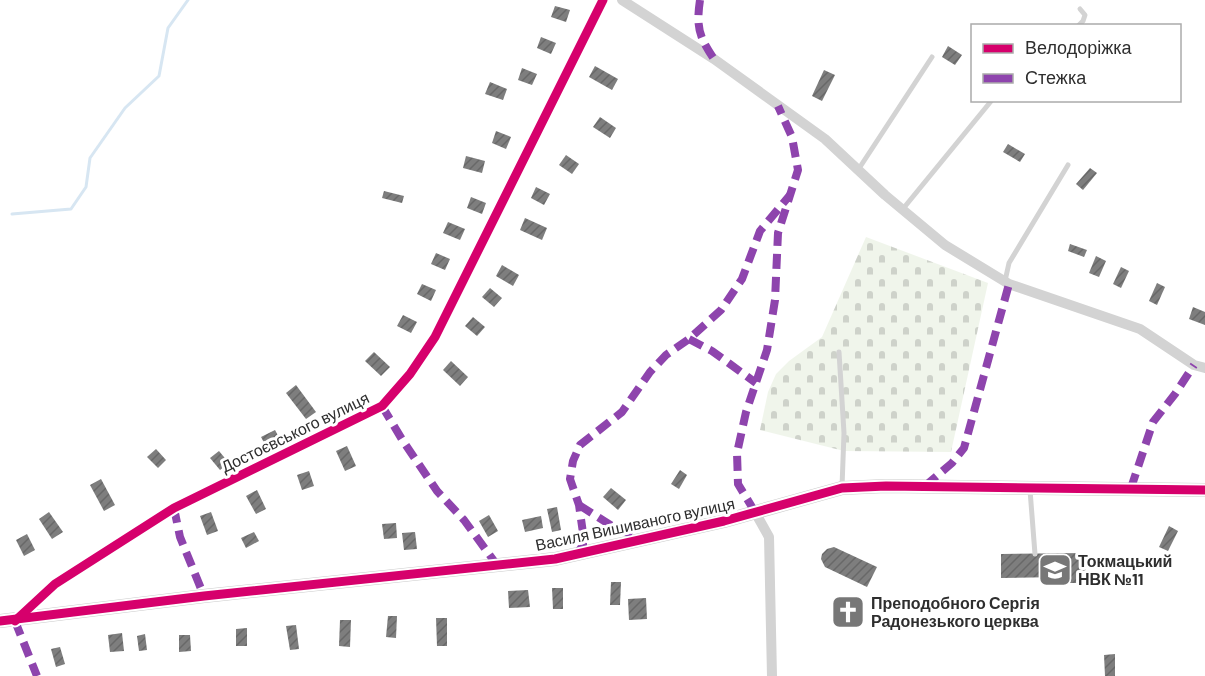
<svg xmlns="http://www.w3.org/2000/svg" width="1205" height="676" viewBox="0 0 1205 676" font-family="Barlow,sans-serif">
	<defs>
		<pattern id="cemetery-stones" width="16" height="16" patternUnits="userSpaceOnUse" patternTransform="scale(1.5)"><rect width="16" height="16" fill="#f0f5eb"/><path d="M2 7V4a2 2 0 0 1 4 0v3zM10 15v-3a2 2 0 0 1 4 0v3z" fill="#ced2ca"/></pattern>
		<pattern id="building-hatch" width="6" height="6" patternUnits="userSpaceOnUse" patternTransform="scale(1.5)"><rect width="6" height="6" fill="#7e7e7e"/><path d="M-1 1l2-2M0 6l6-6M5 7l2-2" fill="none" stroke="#686868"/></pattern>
	</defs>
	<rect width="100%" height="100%" fill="#fff"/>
	<!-- cemetery -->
	<path fill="url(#cemetery-stones)" d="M866,237L988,283L951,452L844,451L760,430L768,392L776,374L789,361L822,337Z"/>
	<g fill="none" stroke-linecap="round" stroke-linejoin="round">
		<!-- stream -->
		<path stroke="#d7e6f2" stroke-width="3" d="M12,214L71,209L86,187L90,158L125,108L159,76L168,28L188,0"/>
	</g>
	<!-- building -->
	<g fill="url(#building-hatch)">
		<path d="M555,6L570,10L566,22L551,17Z"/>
		<path d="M541,37L556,43L551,54L537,48Z"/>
		<path d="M948,46L962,55L955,65L942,57Z"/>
		<path d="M595,66L618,79L612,90L589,77Z"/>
		<path d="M522,68L537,74L532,85L518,80Z"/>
		<path d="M824,70L835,75L822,101L812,96Z"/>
		<path d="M490,82L507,89L503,100L485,94Z"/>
		<path d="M600,117L616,128L610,138L593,127Z"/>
		<path d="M496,131L511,137L506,149L492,143Z"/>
		<path d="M1008,144L1025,154L1020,162L1003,152Z"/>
		<path d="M566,155L579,164L572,174L559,165Z"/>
		<path d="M466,156L485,161L482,173L463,168Z"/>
		<path d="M1090,168L1097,173L1083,190L1076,184Z"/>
		<path d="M536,187L550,194L544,205L531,198Z"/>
		<path d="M384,191L404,196L402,203L382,198Z"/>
		<path d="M471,197L486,203L482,214L467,208Z"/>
		<path d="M525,218L547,228L542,240L520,230Z"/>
		<path d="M448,222L465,229L460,240L443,233Z"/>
		<path d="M1070,244L1087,250L1084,257L1068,251Z"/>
		<path d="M436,253L450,259L445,270L431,264Z"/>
		<path d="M1096,256L1106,261L1099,277L1089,273Z"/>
		<path d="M502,265L519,275L513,286L496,276Z"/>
		<path d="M1121,267L1129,271L1121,288L1113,284Z"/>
		<path d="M1157,283L1165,287L1157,305L1149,301Z"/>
		<path d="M422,284L436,290L431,301L417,294Z"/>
		<path d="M490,288L502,298L494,307L482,297Z"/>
		<path d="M1193,307L1205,312V325L1189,319Z"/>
		<path d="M403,315L417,322L411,333L397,326Z"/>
		<path d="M473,317L485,327L477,336L465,326Z"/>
		<path d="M374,352L390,367L381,376L365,361Z"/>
		<path d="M451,361L468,377L460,386L443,370Z"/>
		<path d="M296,385L316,412L306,419L286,393Z"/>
		<path d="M275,430L281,441L267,448L261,437Z"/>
		<path d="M347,446L356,466L345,471L336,451Z"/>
		<path d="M156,449L166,460L158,468L147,457Z"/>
		<path d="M219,451L229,463L220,470L210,458Z"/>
		<path d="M680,470L687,475L679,489L671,484Z"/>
		<path d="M309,471L314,486L302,490L297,475Z"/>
		<path d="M101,479L115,505L104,511L90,485Z"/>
		<path d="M611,488L626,500L618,510L603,497Z"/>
		<path d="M257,490L266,509L256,514L246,496Z"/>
		<path d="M557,507L561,530L552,532L547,509Z"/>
		<path d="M49,512L63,532L52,539L39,519Z"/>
		<path d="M211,512L218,531L207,535L200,516Z"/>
		<path d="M489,515L498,531L488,537L479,521Z"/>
		<path d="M541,516L543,528L525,532L522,520Z"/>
		<path d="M396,523L397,538L384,539L382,524Z"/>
		<path d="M1169,526L1178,531L1168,551L1159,547Z"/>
		<path d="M254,532L259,541L246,548L241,538Z"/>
		<path d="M415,532L417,549L404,550L402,533Z"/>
		<path d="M27,534L35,550L24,556L16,540Z"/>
		<path d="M834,547L877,567L867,587L825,567L821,559L822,554L827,549Z"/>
		<path d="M1085,553L1086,583H1062V577L1001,578V554Z"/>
		<path d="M611,582H621L620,605H610Z"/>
		<path d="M552,588H563V609H553Z"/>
		<path d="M528,590L530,607L509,608L508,591Z"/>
		<path d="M646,598L647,619L629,620L628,599Z"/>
		<path d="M388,616H397L396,638L386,637Z"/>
		<path d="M436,618H447V646H437Z"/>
		<path d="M340,620H351L350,647L339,646Z"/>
		<path d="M296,625L299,649L290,650L286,626Z"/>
		<path d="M247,628V646H236V629Z"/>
		<path d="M122,633L124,651L110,652L108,635Z"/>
		<path d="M145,634L147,650L139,651L137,636Z"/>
		<path d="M179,635H190L191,651L179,652Z"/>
		<path d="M60,647L65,664L56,667L51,649Z"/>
		<path d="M1115,654V676H1105L1104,655Z"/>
	</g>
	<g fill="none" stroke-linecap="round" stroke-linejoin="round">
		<!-- lane -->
		<g stroke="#d3d3d3" stroke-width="5">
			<path d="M1078,26L1083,21L1085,15L1080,9"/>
			<path d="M858,170L932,57"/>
			<path d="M902,210L992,100"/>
			<path d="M1005,281L1009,263L1068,165"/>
			<path d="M839,352L844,433L842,487"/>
			<path d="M1030,490L1035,554"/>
		</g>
		<!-- street -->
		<g stroke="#d3d3d3" stroke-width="10">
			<path d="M622,0L714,59L825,139L885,195L945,245L1009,284L1140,329L1194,365L1205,368"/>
			<path d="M755,512L769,537L772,676"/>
			<path d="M15,620L55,584L174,508L382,406L410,374L435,337L603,0"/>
		</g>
		<!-- secondary -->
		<path stroke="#ccc" stroke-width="14" d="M0,621L204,596L555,559L724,521L842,488L886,486L1205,490"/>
		<!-- quiet -->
		<g stroke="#8e44ad" stroke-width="8" stroke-dasharray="15 8" stroke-linecap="butt">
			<path d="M700,0C696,27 699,37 714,59"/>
			<path d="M689,339L712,351L756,383"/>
			<path d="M382,406L403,441L437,491L464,520L497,565"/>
			<path d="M925,486L952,463L964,448L1009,284"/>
			<path d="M1131,488L1153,422L1175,394L1194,365"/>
			<path d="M579,505L612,526L641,538"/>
			<path d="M174,508L180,537L204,596"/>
			<path d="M755,512L738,484L737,453L746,412L767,350L775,300L778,233L798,170L792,137L778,106"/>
			<path d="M576,555L583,545V533L579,505L570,479L573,461L580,445L622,412L650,372L666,355L689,339L721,310L742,279L760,231L790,195"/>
			<path d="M15,621L37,676"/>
		</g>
		<!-- cycleway casing -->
		<g stroke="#fff" stroke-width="13">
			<g id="cycleway">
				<path d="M0,621L204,596L555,559L724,521L842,488L886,486L1205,490"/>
				<path d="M15,621L55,584L174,508L382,406L410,374L435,337L603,0"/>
			</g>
		</g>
		<!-- cycleway -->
		<use href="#cycleway" stroke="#d6006c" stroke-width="9"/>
	</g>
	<!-- icons -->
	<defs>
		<g id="school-square" transform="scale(1.725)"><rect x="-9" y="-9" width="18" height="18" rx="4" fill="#777" stroke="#fff"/><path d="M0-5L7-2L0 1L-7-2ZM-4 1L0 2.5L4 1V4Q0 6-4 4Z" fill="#fff"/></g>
		<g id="church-square" transform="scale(1.725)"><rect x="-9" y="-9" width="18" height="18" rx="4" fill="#777" stroke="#fff"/><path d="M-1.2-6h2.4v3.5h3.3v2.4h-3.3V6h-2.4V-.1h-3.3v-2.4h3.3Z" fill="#fff"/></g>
	</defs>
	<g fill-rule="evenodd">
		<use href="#school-square" x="1055" y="570"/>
		<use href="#church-square" x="848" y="612"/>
	</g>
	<g text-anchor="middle" stroke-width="6" stroke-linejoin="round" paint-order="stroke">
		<!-- street labels -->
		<g font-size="16" fill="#2e2e2e" stroke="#fff">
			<text transform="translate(295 432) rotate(-26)" y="6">Достоєвського вулиця</text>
			<text transform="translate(635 524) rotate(-12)" y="6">Василя Вишиваного вулиця</text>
		</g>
		<!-- poi labels -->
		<g font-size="16" font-weight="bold" fill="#2e2e2e" stroke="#fff" text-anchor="start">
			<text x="1078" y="567">Токмацький<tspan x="1078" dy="18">НВК №11</tspan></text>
			<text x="871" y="609">Преподобного Сергія<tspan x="871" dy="18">Радонезького церква</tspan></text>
		</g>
	</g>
	<!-- legend -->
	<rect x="971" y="24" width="210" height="78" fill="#ffffff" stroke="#ababab" stroke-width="1.5"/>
	<rect x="983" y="44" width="30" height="9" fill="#d6006c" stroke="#ababab" stroke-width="1.5"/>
	<text x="1025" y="54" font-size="18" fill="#2e2e2e">Велодоріжка</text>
	<rect x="983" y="74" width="30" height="9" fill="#8e44ad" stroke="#ababab" stroke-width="1.5"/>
	<text x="1025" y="84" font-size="18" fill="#2e2e2e">Стежка</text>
</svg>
